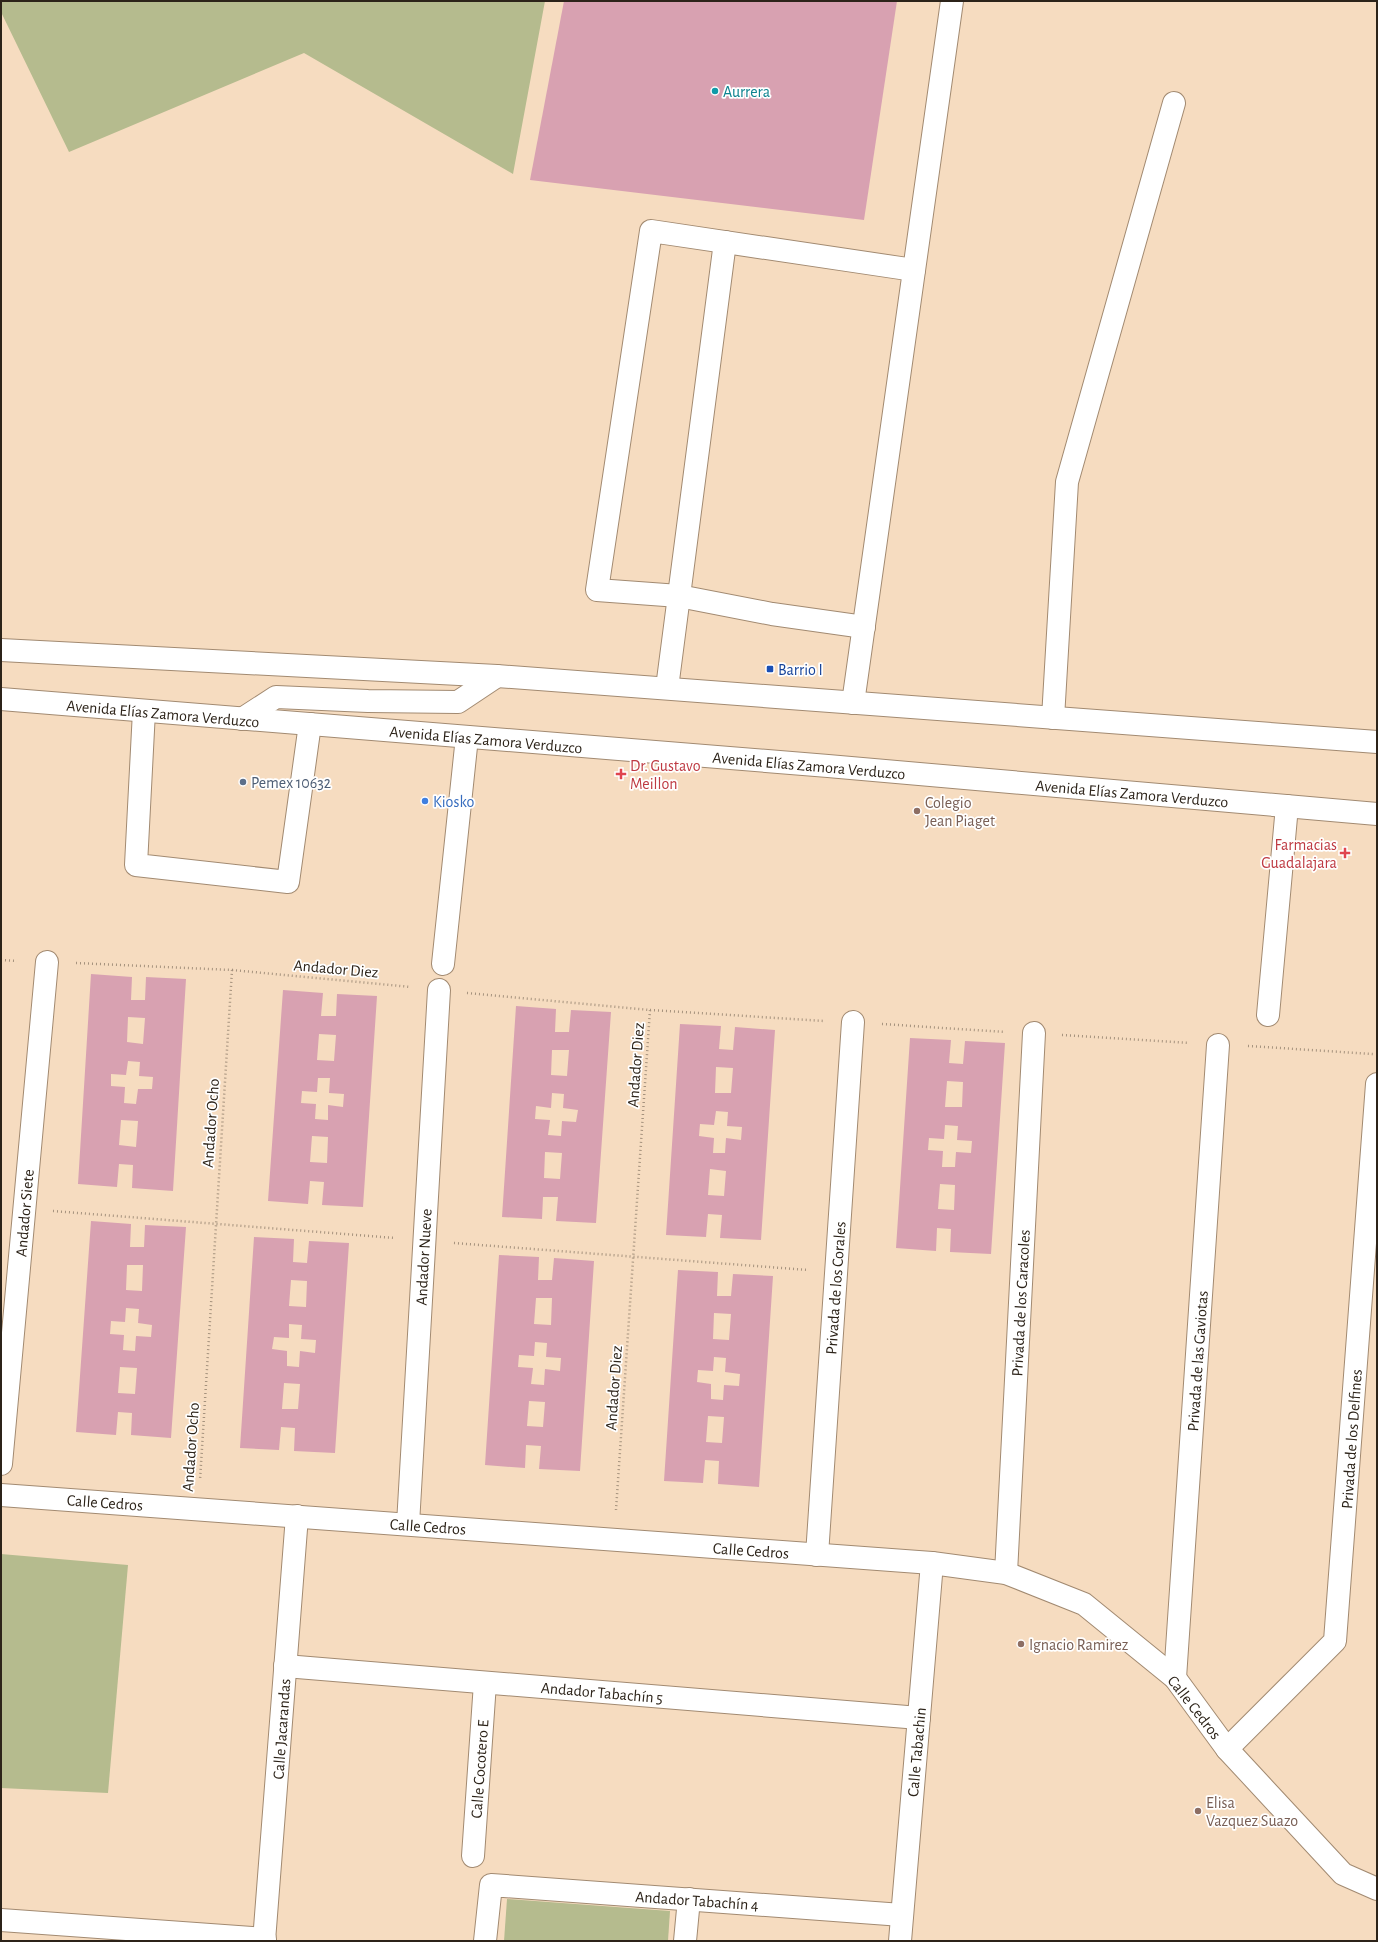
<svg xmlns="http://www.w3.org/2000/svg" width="1378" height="1942" viewBox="0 0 1378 1942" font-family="'Alegreya Sans',sans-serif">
	<rect width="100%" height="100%" fill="#f6dcc0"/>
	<!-- green -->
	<g fill="#b5bb8e">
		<path d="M1,1H545L513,174L304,53L69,152L1,12Z"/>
		<path d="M1,1554L128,1565L108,1793L1,1788Z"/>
		<path d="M507,1899L670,1911L668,1941H504Z"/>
	</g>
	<!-- building -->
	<g fill="#d8a1b1" fill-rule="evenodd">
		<path d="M564,1H897L864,220L530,180Z"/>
		<path d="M91,974L132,977L131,1000H145L146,977L186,979L173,1191L132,1188L133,1165L119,1164L117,1187L78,1184ZM128,1017L145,1018L143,1044L127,1042ZM128,1061L140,1062L139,1076L153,1077L152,1089H138L136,1104L124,1103L125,1087L111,1086V1074L126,1075ZM121,1120L138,1121L136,1147L119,1145Z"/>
		<path d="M283,990L323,993L321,1016H336L337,994L377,996L363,1207L322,1205L324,1182L310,1181L308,1204L268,1201ZM319,1034L336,1035L334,1061L317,1060ZM318,1078H330L329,1093L344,1094L343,1107L328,1105V1120L315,1119L316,1104L301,1103L302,1091L317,1092ZM312,1136L328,1137L327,1163L310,1162Z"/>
		<path d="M516,1006L556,1009L555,1032H569L571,1010L611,1012L596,1223L556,1221L558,1197H543L542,1219L502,1217ZM552,1050H569L567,1076L551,1075ZM552,1093L564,1094L563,1108L578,1110L576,1122L562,1121L561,1136L548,1135L550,1120L535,1119L536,1106L551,1108ZM545,1152L562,1153L560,1179L544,1178Z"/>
		<path d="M680,1024L721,1026L719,1049L733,1050L735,1027L775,1030L761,1240L720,1238L722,1215L708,1214L706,1237L666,1235ZM716,1067L733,1068L731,1093H715ZM716,1111L728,1112L727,1126L742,1127L741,1140L726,1138L725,1153H713L714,1138L699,1136L700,1124L714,1125ZM710,1169L726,1171L724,1196L708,1195Z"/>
		<path d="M910,1038L951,1040L949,1063L963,1064L965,1041L1005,1043L991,1254L950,1252L951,1229L937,1228L936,1251L896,1248ZM947,1081L963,1082L962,1107H945ZM945,1125L958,1126L957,1140L972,1141L971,1153L956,1152L955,1167H942L943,1151L928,1150L929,1138L944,1139ZM940,1184L955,1185L954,1210L938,1209Z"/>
		<path d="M91,1221L131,1224L130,1247H144L145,1225L186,1227L171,1438L131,1435L132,1413L118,1412L116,1435L76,1432ZM127,1265H143L142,1291L126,1290ZM126,1308L139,1309L138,1323L152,1325L151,1337L136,1336L135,1351L123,1350L124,1335L110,1334L111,1321L125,1322ZM120,1367L137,1368L135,1394L118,1393Z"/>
		<path d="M254,1237L294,1239L293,1262L307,1263L309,1241L349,1243L335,1453L294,1451L295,1428L281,1427L279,1450L240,1448ZM291,1280L307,1281L306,1307L289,1306ZM289,1324L302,1325L301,1339L316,1340L315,1353L300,1351L299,1367L287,1366V1351L272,1349L274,1337L289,1338ZM284,1383L300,1384L298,1409H282Z"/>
		<path d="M499,1255L539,1257L538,1280H552L554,1258L594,1261L580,1471L539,1469L541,1446L526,1445L525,1468L485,1465ZM536,1298H552L551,1325L534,1324ZM535,1342L547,1343L546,1357L561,1358L560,1371L545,1369L544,1385L531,1384L533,1368L518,1367L519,1355L534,1356ZM529,1401L545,1402L543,1427L527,1426Z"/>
		<path d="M678,1270L718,1272L717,1296H731L733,1274L773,1276L759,1487L718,1484L719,1461L705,1460L703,1483L664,1481ZM714,1313L731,1314L729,1340L713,1339ZM714,1357L726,1358L725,1372L740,1374L739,1386L724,1385L723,1400L711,1399V1384L697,1382L698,1370L713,1371ZM708,1416L724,1417L722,1443L706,1442Z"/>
	</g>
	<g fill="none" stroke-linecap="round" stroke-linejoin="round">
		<!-- minor casing -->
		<g stroke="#a28a71" stroke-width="24">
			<g id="minor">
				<path d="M864,627L772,614L679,596L597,590L651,231L914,270"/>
				<path d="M667,688L725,242"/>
				<path d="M853,703L952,1"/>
				<path d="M144,711L136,865L288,882L310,724"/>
				<path d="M1053,718L1067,482L1174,103"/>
				<path d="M443,964L467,737"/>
				<path d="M1268,1015L1287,806"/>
				<path d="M1,1464L47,962"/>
				<path d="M1,1495L932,1563L1006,1573L1084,1604L1175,1678L1227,1749L1343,1874L1377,1889"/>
				<path d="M408,1524L439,990"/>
				<path d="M817,1555L853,1022"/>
				<path d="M1006,1573L1034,1033"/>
				<path d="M285,1666L919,1718"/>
				<path d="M1175,1678L1218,1045"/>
				<path d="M1227,1749L1335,1641L1377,1084"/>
				<path d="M473,1856L485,1683"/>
				<path d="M1,1920L265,1939"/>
				<path d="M264,1941L297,1516"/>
				<path d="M485,1941L491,1885L902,1915"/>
				<path d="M685,1941L689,1899"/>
				<path d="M900,1941L932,1563"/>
			</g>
		</g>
		<!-- major casing -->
		<g stroke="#a28a71" stroke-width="24">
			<g id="major">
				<path d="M1,650L497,676L1377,742"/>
				<path d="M1,699L828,766L1377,814"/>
				<path d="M242,719L276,697L368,701L458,702L497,676"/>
			</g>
		</g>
		<!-- path -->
		<g stroke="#a5927d" stroke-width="2.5" stroke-dasharray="1 3" stroke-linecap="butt">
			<path d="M1,960L17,961"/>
			<path d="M76,963L232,970L200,1480"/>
			<path d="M232,970L411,987"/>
			<path d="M467,993L650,1010L616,1510"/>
			<path d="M650,1010L824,1021"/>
			<path d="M882,1024L1005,1032"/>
			<path d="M1062,1035L1189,1043"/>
			<path d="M1248,1046L1373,1054"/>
			<path d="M53,1211L395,1238"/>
			<path d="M454,1243L808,1270"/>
		</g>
		<!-- minor -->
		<use href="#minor" stroke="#fff" stroke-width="22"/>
		<!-- major -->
		<use href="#major" stroke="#fff" stroke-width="22"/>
	</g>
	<!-- markers -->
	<circle fill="#0f9aa8" stroke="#fff" stroke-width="1.5" cx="715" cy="91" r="4"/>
	<rect fill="#1a4fb4" stroke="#fff" stroke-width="1.5" x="766" y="665" width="8" height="8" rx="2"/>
	<g fill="#e0444e" stroke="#fff" stroke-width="1.5">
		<path d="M619 768h4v4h4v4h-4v4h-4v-4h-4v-4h4z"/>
		<path d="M1343 847h4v4h4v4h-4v4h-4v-4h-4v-4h4z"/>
	</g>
	<circle fill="#5c6f8a" stroke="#fff" stroke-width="1.5" cx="243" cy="782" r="4"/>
	<circle fill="#3f7fe0" stroke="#fff" stroke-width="1.5" cx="425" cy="801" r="4"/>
	<g fill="#8d6e63" stroke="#fff" stroke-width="1.5">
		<circle cx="917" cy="811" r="4"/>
		<circle cx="1021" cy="1644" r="4"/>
		<circle cx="1198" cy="1811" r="4"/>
	</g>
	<g text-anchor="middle" stroke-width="3.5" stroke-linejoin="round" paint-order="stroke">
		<!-- culture labels -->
		<g font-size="16" fill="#0d838f" stroke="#fff" text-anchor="start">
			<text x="723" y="97">Aurrera</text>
		</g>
		<!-- transit labels -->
		<g font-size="16" fill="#164399" stroke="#fff" text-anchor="start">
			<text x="778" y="675">Barrio I</text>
		</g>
		<!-- street labels -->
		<g font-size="16" fill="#2c2319" stroke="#fff">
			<text transform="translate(163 713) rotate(5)" y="6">Avenida Elías Zamora Verduzco</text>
			<text transform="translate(486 739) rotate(5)" y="6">Avenida Elías Zamora Verduzco</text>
			<text transform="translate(809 765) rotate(5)" y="6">Avenida Elías Zamora Verduzco</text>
			<text transform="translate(1132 793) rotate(5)" y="6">Avenida Elías Zamora Verduzco</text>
			<text transform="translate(336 968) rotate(5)" y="6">Andador Diez</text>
			<text transform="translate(635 1065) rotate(-86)" y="6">Andador Diez</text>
			<text transform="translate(210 1123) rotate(-86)" y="6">Andador Ocho</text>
			<text transform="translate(24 1213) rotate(-85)" y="6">Andador Siete</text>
			<text transform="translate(423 1257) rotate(-87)" y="6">Andador Nueve</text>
			<text transform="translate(835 1288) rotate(-86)" y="6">Privada de los Corales</text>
			<text transform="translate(1020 1303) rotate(-87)" y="6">Privada de los Caracoles</text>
			<text transform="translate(1197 1361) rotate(-86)" y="6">Privada de las Gaviotas</text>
			<text transform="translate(613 1388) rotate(-86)" y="6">Andador Diez</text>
			<text transform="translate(1351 1439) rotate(-86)" y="6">Privada de los Delfines</text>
			<text transform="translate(190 1447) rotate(-86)" y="6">Andador Ocho</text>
			<text transform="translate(105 1502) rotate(4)" y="6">Calle Cedros</text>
			<text transform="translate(428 1526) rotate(4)" y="6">Calle Cedros</text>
			<text transform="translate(751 1550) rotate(4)" y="6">Calle Cedros</text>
			<text transform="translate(602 1692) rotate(5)" y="6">Andador Tabachín 5</text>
			<text transform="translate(1195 1707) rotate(52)" y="6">Calle Cedros</text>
			<text transform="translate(281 1729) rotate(-86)" y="6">Calle Jacarandas</text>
			<text transform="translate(916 1752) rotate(-85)" y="6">Calle Tabachin</text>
			<text transform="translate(479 1769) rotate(-86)" y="6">Calle Cocotero E</text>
			<text transform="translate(697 1900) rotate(4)" y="6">Andador Tabachín 4</text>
		</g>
		<!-- health labels -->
		<g font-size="16" fill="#be3a42" stroke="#fff" text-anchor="start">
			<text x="630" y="771">Dr. Gustavo<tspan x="630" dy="18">Meillon</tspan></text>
			<text x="1337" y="850" text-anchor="end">Farmacias<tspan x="1337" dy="18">Guadalajara</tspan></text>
		</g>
		<!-- service labels -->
		<g font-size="16" fill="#4e5e75" stroke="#fff" text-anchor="start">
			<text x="251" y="788">Pemex 10632</text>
		</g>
		<!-- shop labels -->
		<g font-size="16" fill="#366cbe" stroke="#fff" text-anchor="start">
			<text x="433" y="807">Kiosko</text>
		</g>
		<!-- education labels -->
		<g font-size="16" fill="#785e54" stroke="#fff" text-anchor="start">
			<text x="925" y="808">Colegio<tspan x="925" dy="18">Jean Piaget</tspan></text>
			<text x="1029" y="1650">Ignacio Ramirez</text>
			<text x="1206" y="1808">Elisa<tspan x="1206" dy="18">Vazquez Suazo</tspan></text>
		</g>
	</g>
	<!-- border -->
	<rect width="1378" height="1942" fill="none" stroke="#2c2319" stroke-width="4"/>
</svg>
